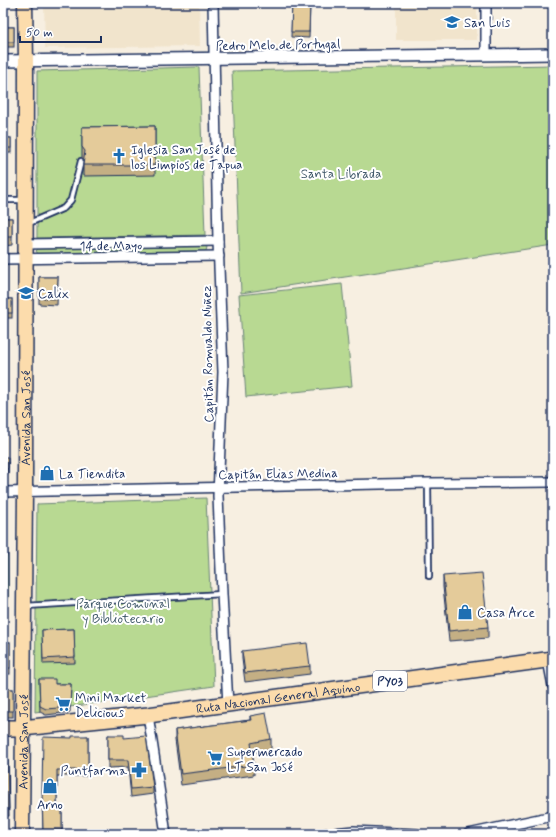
<svg xmlns="http://www.w3.org/2000/svg" width="556" height="837" viewBox="0 0 556 837" font-family="Mynerve,sans-serif">
	<rect width="100%" height="100%" fill="#f7efe1"/>
	<filter id="ink" filterUnits="userSpaceOnUse"><feTurbulence type="fractalNoise" baseFrequency=".025" numOctaves="2"/><feDisplacementMap in="SourceGraphic" scale="8" xChannelSelector="R" yChannelSelector="G"/><feConvolveMatrix kernelMatrix="1 2 1 2 8 2 1 2 1" color-interpolation-filters="sRGB"/></filter>
	<g filter="url(#ink)">
		<!-- built -->
		<g fill="#f1e4cc">
			<path d="M44,3H199L200,46L45,48Z"/>
			<rect x="396" y="3" width="81" height="37"/>
		</g>
		<!-- green -->
		<g fill="#b8d992" stroke="#6a8478">
			<path d="M553,65V245L241,293L232,71Z"/>
			<path d="M199,67L205,235L37,238V71Z"/>
			<path d="M205,246L207,247L206,251L38,254L36,251L38,249Z"/>
			<path d="M342,284L352,386L246,397L239,295Z"/>
			<path d="M206,498L214,686L35,712L37,504Z"/>
			<path d="M3,503H7L8,598H3Z"/>
		</g>
		<g fill="none" stroke-linecap="round" stroke-linejoin="round">
			<!-- service casing -->
			<g stroke="#1b2f5e" stroke-width="8">
				<g id="service">
					<path d="M3,200H24"/>
					<path d="M27,224L64,208L71,200L81,161"/>
					<path d="M428,483L429,576"/>
					<path d="M26,606L222,594"/>
				</g>
			</g>
			<!-- minor casing -->
			<g stroke="#1b2f5e" stroke-width="12">
				<g id="minor">
					<path d="M213,3L218,241L223,372L218,496L222,594L228,705"/>
					<path d="M486,55V3"/>
					<path d="M25,244L218,241"/>
					<path d="M3,259L219,256"/>
					<path d="M3,492L428,483L553,482"/>
					<path d="M548,660L553,686"/>
					<path d="M148,715L166,834"/>
					<path d="M324,834L353,831L416,834"/>
					<path d="M468,834L553,816"/>
				</g>
			</g>
			<!-- tertiary casing -->
			<g stroke="#1b2f5e" stroke-width="14">
				<path id="tertiary" d="M3,61L553,54"/>
			</g>
			<!-- primary casing -->
			<g stroke="#1b2f5e" stroke-width="17">
				<g id="primary">
					<path id="s1" d="M22,834L25,492L26,61L25,3"/>
				</g>
			</g>
			<!-- trunk casing -->
			<g stroke="#1b2f5e" stroke-width="18">
				<g id="trunk">
					<path id="s2" d="M3,728H22L148,715L553,659"/>
				</g>
			</g>
			<!-- service -->
			<use href="#service" stroke="#fff" stroke-width="4.5"/>
			<!-- minor -->
			<use href="#minor" stroke="#fff" stroke-width="9"/>
			<!-- tertiary -->
			<use href="#tertiary" stroke="#fff" stroke-width="11"/>
			<!-- primary -->
			<use href="#primary" stroke="#fcdcac" stroke-width="14"/>
			<!-- trunk -->
			<use href="#trunk" stroke="#fcdcac" stroke-width="15"/>
		</g>
		<!-- wall -->
		<g fill="#c4af84" stroke="#1b2f5e">
			<path d="M292,3H310L309,38L291,37Z"/>
			<rect x="3" y="27" width="11" height="20"/>
			<path d="M155,126V175L83,176V159L82,158V127Z"/>
			<rect x="3" y="138" width="8" height="15"/>
			<path d="M3,218H12V245L3,246Z"/>
			<path d="M39,277H58L57,305L39,304Z"/>
			<rect x="3" y="299" width="9" height="19"/>
			<path d="M3,519L7,547V556H3Z"/>
			<path d="M443,576L488,627V638L449,641L443,587Z"/>
			<path d="M74,629L75,663L43,664L42,630Z"/>
			<rect x="3" y="642" width="7" height="32"/>
			<path d="M242,651L310,666V674L245,682L242,659Z"/>
			<path d="M39,679L55,684H71L70,712L46,715L40,712Z"/>
			<rect x="3" y="689" width="10" height="28"/>
			<path d="M250,716L271,739V750L252,753L254,765V775L181,785L175,740V730L250,720Z"/>
			<path d="M108,735L124,738L153,787V794L131,797L128,767L108,768Z"/>
			<path d="M88,736V776H57V807H62V834H43L42,799L72,738Z"/>
			<path d="M3,739H7L9,816H3Z"/>
		</g>
		<!-- shaded-wall -->
		<path fill="#a08e6c" stroke="#1b2f5e" d="M8,462V473L3,479V473Z"/>
		<!-- building -->
		<g fill="#e4cb9a" stroke="#1b2f5e">
			<path d="M292,3H310L309,32H291Z"/>
			<rect x="3" y="27" width="11" height="15"/>
			<path d="M155,126V165H83L85,151L82,147V127Z"/>
			<rect x="3" y="138" width="8" height="10"/>
			<rect x="3" y="218" width="9" height="19"/>
			<path d="M39,277H58L57,299L39,298Z"/>
			<rect x="3" y="299" width="9" height="14"/>
			<path d="M3,457H8V468L3,473Z"/>
			<path d="M3,519H6L7,547H3Z"/>
			<path d="M482,573L488,627L449,631L443,576Z"/>
			<path d="M74,629L75,657L43,659L42,630Z"/>
			<rect x="3" y="642" width="7" height="26"/>
			<path d="M307,643L310,666L245,673L242,651Z"/>
			<path d="M39,679H55V684H71L70,707L46,709L40,706Z"/>
			<rect x="3" y="689" width="10" height="22"/>
			<path d="M266,713L271,739L251,743L254,765L181,774L175,730L251,720L250,716Z"/>
			<path d="M108,735H124V738L146,736L153,787L131,789L128,760H108Z"/>
			<path d="M72,736H88V770H57V807H62V830H43L42,792L43,737L72,738Z"/>
			<path d="M3,739H7L9,809H3Z"/>
		</g>
	</g>
	<!-- icons -->
	<defs>
		<g id="school-bare" transform="scale(1.2)"><path d="M0-5L7-2L0 1L-7-2ZM-4 1L0 2.5L4 1V4Q0 6-4 4Z" fill="#1f6fb2" stroke="#fff" stroke-width="2.5" paint-order="stroke"/></g>
		<g id="church-bare" transform="scale(1.2)"><path d="M-1.2-6h2.4v3.5h3.3v2.4h-3.3V6h-2.4V-.1h-3.3v-2.4h3.3Z" fill="#1f6fb2" stroke="#fff" stroke-width="2.5" paint-order="stroke"/></g>
		<g id="shop-bare" transform="scale(1.2)"><path d="M-5-2.5h2.3a2.7 3.5 0 0 1 5.4 0H5L5.5 6h-11ZM-1.5-2.5h3a1.5 2.3 0 0 0-3 0Z" fill="#1f6fb2" stroke="#fff" stroke-width="2.5" paint-order="stroke"/></g>
		<g id="supermarket-bare" transform="scale(1.2)"><path d="M-6-5.5h2.5l.6 2H6L4.5 2H-2.5L-4.4-4H-6ZM-1.5 3.2a1.3 1.3 0 1 0 .1 0ZM3 3.2a1.3 1.3 0 1 0 .1 0Z" fill="#1f6fb2" stroke="#fff" stroke-width="2.5" paint-order="stroke"/></g>
		<g id="pharmacy-bare" transform="scale(1.2)"><path d="M-2-6h4v4h4v4h-4v4h-4v-4h-4v-4h4Z" fill="#1f6fb2" stroke="#fff" stroke-width="2.5" paint-order="stroke"/></g>
	</defs>
	<g fill-rule="evenodd">
		<use href="#school-bare" x="452" y="22"/>
		<use href="#church-bare" x="119" y="156"/>
		<use href="#school-bare" x="26" y="293"/>
		<use href="#shop-bare" x="47" y="473"/>
		<use href="#shop-bare" x="465" y="612"/>
		<use href="#supermarket-bare" x="63" y="704"/>
		<use href="#supermarket-bare" x="215" y="758"/>
		<use href="#pharmacy-bare" x="139" y="770"/>
		<use href="#shop-bare" x="50" y="786"/>
	</g>
	<g text-anchor="middle" stroke-width="4" stroke-linejoin="round" paint-order="stroke">
		<!-- shield labels -->
		<rect fill="#fff" stroke="#5f6d8e" stroke-width="1" x="373" y="671" width="34" height="20" rx="3"/>
		<g font-size="12" font-weight="bold" fill="#1b2f5e">
			<text x="390" y="685">PY03</text>
		</g>
		<!-- poi labels -->
		<g font-size="13" fill="#1b2f5e" stroke="#fff" text-anchor="start">
			<text x="464" y="27">San Luis</text>
			<text x="131" y="154">Iglesia San José de<tspan x="131" dy="15">los Limpios de Tapua</tspan></text>
			<text x="38" y="298">Calix</text>
			<text x="59" y="478">La Tiendita</text>
			<text x="477" y="617">Casa Arce</text>
			<text x="75" y="702">Mini Market<tspan x="75" dy="15">Delicious</tspan></text>
			<text x="227" y="756">Supermercado<tspan x="227" dy="15">LT San José</tspan></text>
			<text x="127" y="775" text-anchor="end">Puntfarma</text>
			<text x="50" y="809" text-anchor="middle">Arno</text>
		</g>
		<!-- street labels -->
		<g font-size="13" fill="#1b2f5e" stroke="#fff">
			<text transform="translate(278 44) rotate(-1)" y="5">Pedro Melo de Portugal</text>
			<text transform="translate(111 245) rotate(-1)" y="5">14 de Mayo</text>
			<text transform="translate(207 354) rotate(-91)" y="5">Capitán Romualdo Nuñez</text>
			<text dy="5" stroke="none"><textPath href="#s1" startOffset="416">Avenida San José</textPath></text>
			<text transform="translate(278 473) rotate(-1)" y="5">Capitán Elias Medina</text>
			<text dy="5" stroke="none"><textPath href="#s2" startOffset="277">Ruta Nacional General Aquino</textPath></text>
			<text dy="5" stroke="none"><textPath href="#s1" startOffset="92">Avenida San José</textPath></text>
		</g>
		<!-- park labels -->
		<g font-size="13" fill="#425a6b" stroke="#fff">
			<text x="341" y="178">Santa Librada</text>
			<text x="123" y="608">Parque Comunal<tspan x="123" dy="15">y Bibliotecario</tspan></text>
		</g>
	</g>
	<!-- margin -->
	<rect width="556" height="837" fill="none" stroke="#fff" stroke-width="16"/>
	<rect x="8" y="8" width="540" height="821" fill="none" stroke="#1b2f5e" stroke-width="1.5" filter="url(#ink)"/>
	<!-- scale -->
	<path d="M20 36v6h81v-6" fill="none" stroke="#1b2f5e" stroke-width="2"/>
	<text x="26" y="36" font-size="12" fill="#1b2f5e" stroke="#ffffff" stroke-width="3" paint-order="stroke">50 m</text>
</svg>
